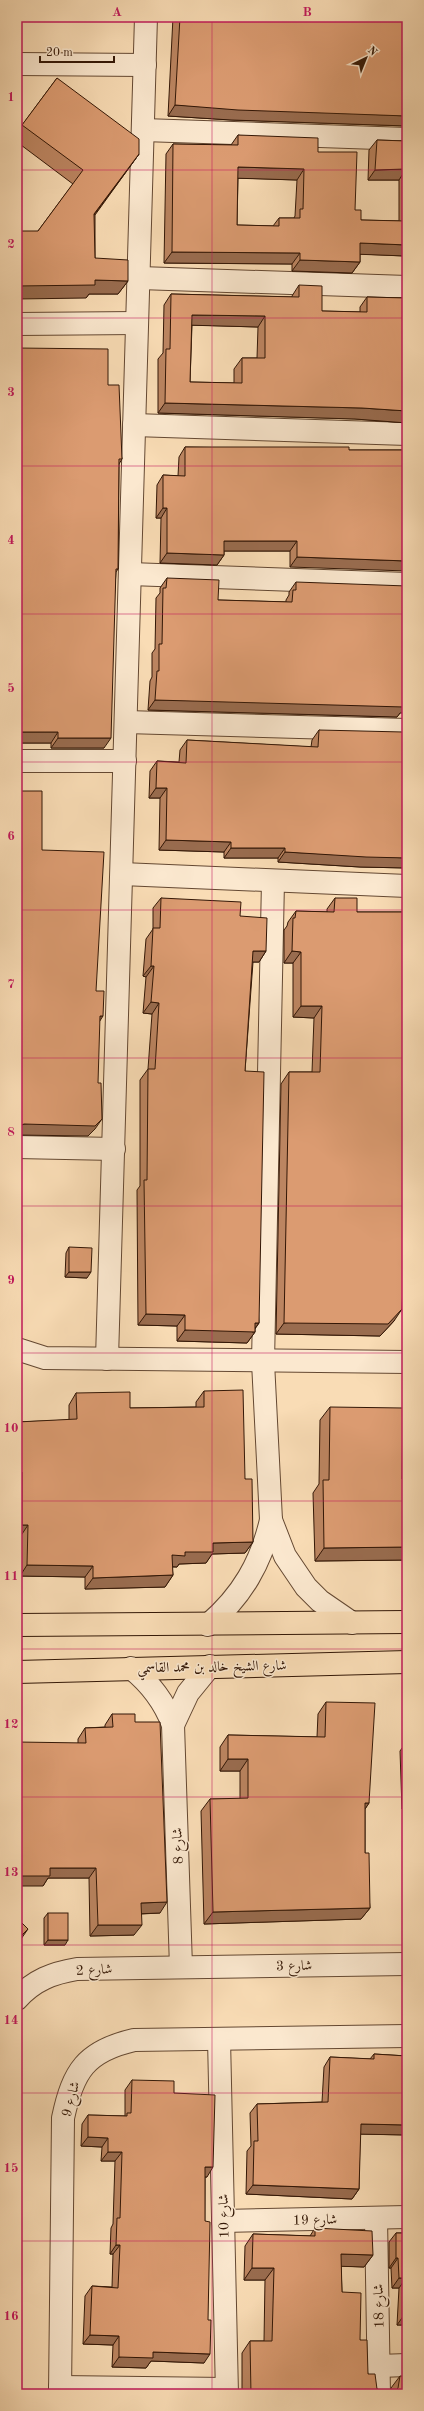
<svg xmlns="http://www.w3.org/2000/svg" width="424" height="2411" viewBox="0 0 424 2411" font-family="'Old Standard TT',Amiri,serif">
	<rect width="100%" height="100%" fill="#f9dcb5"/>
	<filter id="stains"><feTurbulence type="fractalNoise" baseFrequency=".005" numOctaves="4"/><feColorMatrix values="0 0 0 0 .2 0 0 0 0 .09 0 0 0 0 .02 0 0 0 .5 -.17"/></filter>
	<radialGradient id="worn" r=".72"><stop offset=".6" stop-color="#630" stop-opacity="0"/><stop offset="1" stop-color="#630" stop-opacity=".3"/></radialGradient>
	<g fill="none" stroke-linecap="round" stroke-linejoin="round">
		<!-- minor casing -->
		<g stroke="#644832" stroke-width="24">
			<g id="minor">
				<path d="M17,64L145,65"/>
				<path d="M143,130L407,139"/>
				<path d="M140,278L407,287"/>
				<path d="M17,324L137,323"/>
				<path d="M134,425L407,434"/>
				<path d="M130,574L407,584"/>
				<path d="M126,722L407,730"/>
				<path d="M17,761H125"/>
				<path d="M122,874L407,886"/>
				<path d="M273,881L263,1362L271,1520L285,1556L306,1587L320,1601L352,1623"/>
				<path d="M17,1147L114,1149"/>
				<path d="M17,1349L45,1358L407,1362"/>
				<path d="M107,1359L146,17"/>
				<path d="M208,1625C242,1596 261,1563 271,1520"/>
				<path d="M131,1668C151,1684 164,1701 173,1725L181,1967"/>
				<path d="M173,1725L188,1693L210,1666"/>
				<path d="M17,1999C34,1980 53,1973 77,1969L407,1964"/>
				<path d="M219,2039L227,2394"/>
				<path d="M376,2218L379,2394"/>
				<path d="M223,2221L407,2217"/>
				<path d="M379,2366L407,2365"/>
				<path d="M60,2387L226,2389"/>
				<path d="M60,2394L63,2118C73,2071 86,2051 134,2040L407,2036"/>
			</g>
		</g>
		<!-- major casing -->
		<g stroke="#331706" stroke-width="24">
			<g id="major">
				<path d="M17,1625L407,1622"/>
				<path d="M17,1672L407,1662"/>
			</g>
		</g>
		<!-- minor -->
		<use href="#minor" stroke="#fbe8cf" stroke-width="22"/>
		<!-- major -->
		<use href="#major" stroke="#f9dcb5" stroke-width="22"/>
	</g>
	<!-- wall -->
	<g fill="#bc8561" stroke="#331706" fill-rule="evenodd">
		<path d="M173,17H407V126L231,120L168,116Z"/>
		<path d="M57,78L139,154L95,215V258L128,281L118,294H89L86,298L38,231L73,184L17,142V132Z"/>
		<path d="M238,135L318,152L361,220L399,221V180H368L369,150L377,140L407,141V275L405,274V256L360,254V262L352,273L292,271V264L164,263L166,154L173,144L231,145ZM238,178L297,180L295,216L294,218H279L273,226L237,225Z"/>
		<path d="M299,285L322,311L360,312V307L367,297L406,298L407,296V423L355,419L158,413V359L163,353L164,305L171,294L292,297V296ZM192,325L258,327L257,358H242L234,369V383L190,382Z"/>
		<path d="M17,348L108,385L122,459L119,464L118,569L116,572L104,748H51V743H17Z"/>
		<path d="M185,447L349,450H407L290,567V551H224V555L217,565L160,563L161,518H156L157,485L163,475L178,476L179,457Z"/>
		<path d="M167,578L218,600L286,602V600L289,595V592L296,582L400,713L397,717L148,710L150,681L152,677V653L155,649L156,598L160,593V588Z"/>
		<path d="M319,730L404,756H407V868L360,867L278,862V858H224V852L159,850L160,798H149L150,771L157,761L179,762L180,750L187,740L311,747L312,740Z"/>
		<path d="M161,898L240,916L266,951L259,962H253L245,1071L259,1323L255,1329V1332L247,1343L177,1341V1326L138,1325L137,1190L140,1186V1080L148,1069L152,1014L143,1013L146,977L143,976L146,939L153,929V908Z"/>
		<path d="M335,898L357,912H407V1274H403L394,1321L380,1336L276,1334L281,1084L289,1072H312L314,1018L293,1017V963H284V930L287,926L288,922L296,911L327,912V909Z"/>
		<path d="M69,1247L87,1278L65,1277L66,1253Z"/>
		<path d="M204,1391L245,1479L253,1542L245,1553L212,1554L206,1563L179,1564L177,1567H172L173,1575L165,1587L85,1589V1577L20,1576V1537L17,1536V1422L69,1420V1405L76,1393L130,1408L196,1407V1402Z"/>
		<path d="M330,1407L402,1479L407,1478V1560L315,1561L313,1493L319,1484L320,1420Z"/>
		<path d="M326,1702L369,1803L365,1809V1853L370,1908L361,1919L204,1924L201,1811L210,1799H240V1771H220V1747L228,1735L317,1737L318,1714Z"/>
		<path d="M112,1714L135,1722L160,1913L141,1914L134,1935L90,1936L89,1878H48L43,1886L78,1743V1739L85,1728L105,1727V1725Z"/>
		<path d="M407,1741V1809H402L400,1751Z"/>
		<path d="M48,1913L65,1945H44V1918Z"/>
		<path d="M374,2054L407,2056V2135L360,2134L359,2189L352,2199L246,2194L247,2151L251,2146L250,2113L257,2104L322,2102L324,2067L330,2057L370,2059Z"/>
		<path d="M132,2080L174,2093L207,2177H205L204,2363L151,2361L146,2368L112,2367L113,2345L83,2344L85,2296L92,2286L112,2287L113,2254H110L111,2228L113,2224L115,2161H101L102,2147L81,2146L82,2124L88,2115L125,2116V2090Z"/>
		<path d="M315,2228L373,2255L364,2267L341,2266L342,2292L360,2340L368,2374L377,2389L386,2394H242V2353L250,2341H264L265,2280H244L245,2246L253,2234L310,2236Z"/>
		<path d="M396,2233H407V2325H397L399,2288H392L391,2268H389V2242Z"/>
		<path d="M400,2376L407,2394H391V2388Z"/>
	</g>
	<!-- shaded-wall -->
	<g fill="#996c4f" stroke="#331706">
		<path d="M175,105L407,116V126L231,120L168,116Z"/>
		<path d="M139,154L129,168L85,227L94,214Z"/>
		<path d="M238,167L304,169L297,180L230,178Z"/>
		<path d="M406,169L399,180H368L375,170Z"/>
		<path d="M360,243L407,245V253L405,256L353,254Z"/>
		<path d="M172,252L300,253L292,264L164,263Z"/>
		<path d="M300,260L360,262L352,273L292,271Z"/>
		<path d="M95,280L128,281L118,294H89L86,298L17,299V286Z"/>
		<path d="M192,315L265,316L258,327L184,325Z"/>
		<path d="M165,403L362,408L407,411V423L355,419L158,413Z"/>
		<path d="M163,508H167L161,518H156Z"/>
		<path d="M224,541H297L290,551H217Z"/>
		<path d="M167,553L224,555L217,565L160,563Z"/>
		<path d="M297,557L407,561V571L290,567Z"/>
		<path d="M155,700L407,703V713H400L397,717L148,710Z"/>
		<path d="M17,732H58L51,743H17Z"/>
		<path d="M58,738H111L104,748H51Z"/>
		<path d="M156,788H167L160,798H149Z"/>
		<path d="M166,840L231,842L224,852L159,850Z"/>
		<path d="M231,848H285L278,858H224Z"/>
		<path d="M285,852L407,858V868L360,867L278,862Z"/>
		<path d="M253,951H266L259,962H246Z"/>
		<path d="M292,951L301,952L293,963H284Z"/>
		<path d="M151,966H154L146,977L143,976Z"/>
		<path d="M151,1002L159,1003L152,1014L143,1013Z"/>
		<path d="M301,1006H322L314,1018L293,1017Z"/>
		<path d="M100,1016H103L96,1027Z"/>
		<path d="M102,1119L95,1129L88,1136L17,1135V1127L24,1124Z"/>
		<path d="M404,1262H407V1274H395Z"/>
		<path d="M69,1272H91L87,1278L65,1277Z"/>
		<path d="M402,1309L394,1321L380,1336L276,1334L284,1323Z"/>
		<path d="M146,1314L185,1315L177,1326L138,1325Z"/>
		<path d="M255,1323H259L252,1332H255L247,1343L177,1341L185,1330Z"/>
		<path d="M17,1472H22L17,1479Z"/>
		<path d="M22,1525H28L20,1537L17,1536V1532Z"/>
		<path d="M253,1542L245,1553L212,1554L206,1563L179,1564L177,1567L164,1566L172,1555L185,1552L213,1543Z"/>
		<path d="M407,1547V1560L315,1561L324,1548Z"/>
		<path d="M27,1565L93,1566L85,1577L20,1576Z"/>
		<path d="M173,1575L165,1587L85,1589L93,1578Z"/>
		<path d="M228,1759H248L240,1771H220Z"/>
		<path d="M407,1802V1809H402Z"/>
		<path d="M365,1803H369L361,1815Z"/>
		<path d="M50,1868H96L89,1878H48L43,1886H17V1876Z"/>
		<path d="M167,1902L160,1913L134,1914L141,1903Z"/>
		<path d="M370,1908L361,1919L204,1924L213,1912Z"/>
		<path d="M98,1925H142L134,1935L90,1936Z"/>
		<path d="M28,1929L21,1939L17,1943V1940Z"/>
		<path d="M48,1940H68L65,1945H44Z"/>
		<path d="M361,2124L407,2125V2135L354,2134Z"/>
		<path d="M88,2137L108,2138L102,2147L81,2146Z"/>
		<path d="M108,2152H122L115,2161H101Z"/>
		<path d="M205,2167H213L207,2177H199Z"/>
		<path d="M253,2185L359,2189L352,2199L246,2194Z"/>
		<path d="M116,2245H120L113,2254H110Z"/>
		<path d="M341,2254L373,2255L364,2267L333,2266Z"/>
		<path d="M396,2258H398L391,2268H389Z"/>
		<path d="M252,2268H274L265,2280H244Z"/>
		<path d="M399,2278H406L399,2288H392Z"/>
		<path d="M404,2315H407V2325H397Z"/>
		<path d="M90,2335L119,2336L113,2345L83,2344Z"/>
		<path d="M153,2352L210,2354L204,2363L151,2361L146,2368L112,2367L119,2357Z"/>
	</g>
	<!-- building -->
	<g fill="#db9b71" stroke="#331706" fill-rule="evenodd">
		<path d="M180,17H407V116L238,110L175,105Z"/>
		<path d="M57,78L139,139V154L94,214L95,258L128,260V281L95,280V285L17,286V231H38L83,170L22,125Z"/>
		<path d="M238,135L318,138V152H357L355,210H361V220L406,221V169L375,170L377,140L407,141V245L360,243V262L300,260V253L172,252L173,144L238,145ZM238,167L304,169L303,209H300V218H279V226L237,225Z"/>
		<path d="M299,285L322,286V311L367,312V297L407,298V411L362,408L165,403L166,349H170L171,294L299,297ZM192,315L265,316V358H242V383L190,382Z"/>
		<path d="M17,348L108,349V385H119L122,459H119L118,569H116L111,738H58V732H17Z"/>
		<path d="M185,447H349V450H407V561L297,557V541H224V555L167,553V508H163V475L185,476Z"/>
		<path d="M167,578L219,580L218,600L292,602L293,590H296V582L407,586V703H404V707L155,700L157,671H159V644H162L163,588H166Z"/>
		<path d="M319,730L403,732L404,756H407V858L366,857L285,852V848H231V842L166,840L167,788H156L157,761L186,763L187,740L318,747Z"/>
		<path d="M17,791H42V850L104,852L96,991H104L103,1016H100L98,1083H101L102,1119L95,1126L24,1124L17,1127Z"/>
		<path d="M161,898L241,902L240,916L267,918L266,951H253L245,1071L264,1072L259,1323H255V1332L185,1330V1315L146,1314L144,1180H147L148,1069H155L159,1003L151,1002L154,966H151L153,928H160Z"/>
		<path d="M335,898H357V912H407V1262H404L402,1309L388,1324L284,1323L289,1072H320L322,1006H301V952L292,951L293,918H295L296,911L334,912Z"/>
		<path d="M69,1247L92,1248L91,1272H69Z"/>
		<path d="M243,1390L245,1479H252L253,1542L213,1543V1552H185V1556L172,1555L173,1575L93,1578V1566L27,1565L28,1525H22V1472H17V1422L77,1419L76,1393L130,1392V1408L204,1407V1391Z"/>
		<path d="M330,1407L403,1408L402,1479L407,1478V1547L324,1548L323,1480H329Z"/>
		<path d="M326,1702L375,1703L369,1803H365V1853H369L370,1908L213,1912L210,1799L248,1798V1759H228V1735L325,1737Z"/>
		<path d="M112,1714H135V1722H160L167,1902L141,1903L142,1925H98L96,1868H50V1876H17V1742L86,1743L85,1728L113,1727Z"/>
		<rect x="48" y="1913" width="20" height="27"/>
		<path d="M17,1918L28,1929L17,1940Z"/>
		<path d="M374,2054L407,2056V2125L361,2124L359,2189L253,2185L254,2141H258L257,2104L328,2102L330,2057L374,2059Z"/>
		<path d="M132,2080L174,2081V2093L215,2095L213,2167H205V2221L210,2222L208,2320H211L210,2354L153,2352V2358L119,2357V2336L90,2335L92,2286L118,2288L120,2245H116L117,2218H120L122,2152H108V2138L88,2137V2115L127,2116V2113H131Z"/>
		<path d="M315,2228L372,2231L373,2255L341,2254L342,2292L361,2293L360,2340H367L368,2374H375L377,2389L386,2394H251L250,2341H272L274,2268H252L253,2234L315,2236Z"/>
		<path d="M396,2233H407V2315H404L406,2278H399L398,2258H396Z"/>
		<path d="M400,2376H407V2394H389L393,2393L398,2388Z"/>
	</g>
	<!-- grid -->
	<path fill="none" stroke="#c2185b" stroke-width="1" stroke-opacity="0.55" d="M212,17V2394M17,170H407M17,318H407M17,466H407M17,614H407M17,762H407M17,910H407M17,1058H407M17,1206H407M17,1353H407M17,1501H407M17,1649H407M17,1797H407M17,1945H407M17,2093H407M17,2241H407"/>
	<g text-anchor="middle" stroke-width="3" stroke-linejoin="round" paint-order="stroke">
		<!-- street labels -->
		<g font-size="14" fill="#331706" stroke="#fbe8cf">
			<text transform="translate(212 1666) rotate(-1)" y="5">شارع الشيخ خالد بن محمد القاسمي</text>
			<text transform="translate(177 1846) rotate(-92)" y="5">شارع 8</text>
			<text transform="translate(294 1965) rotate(-1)" y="5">شارع 3</text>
			<text transform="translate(94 1969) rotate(-3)" y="5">شارع 2</text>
			<text transform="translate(70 2099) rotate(-75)" y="5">شارع 9</text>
			<text transform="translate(223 2216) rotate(-91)" y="5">شارع 10</text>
			<text transform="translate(315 2219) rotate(-1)" y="5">شارع 19</text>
			<text transform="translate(378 2306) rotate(-91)" y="5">شارع 18</text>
		</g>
	</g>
	<!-- margin -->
	<rect width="424" height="2411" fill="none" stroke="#f9dcb5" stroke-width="44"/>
	<!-- north arrow -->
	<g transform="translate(366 58) rotate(43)" stroke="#fbe8cf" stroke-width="3" paint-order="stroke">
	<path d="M0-3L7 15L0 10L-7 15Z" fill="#331706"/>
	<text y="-6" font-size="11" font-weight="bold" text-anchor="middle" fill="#331706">N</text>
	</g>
	<!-- scale -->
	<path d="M40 56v6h74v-6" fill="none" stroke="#331706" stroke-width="2"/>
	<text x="46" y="56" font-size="12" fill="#331706" stroke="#fbe8cf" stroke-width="3" paint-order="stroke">20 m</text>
	<rect x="22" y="22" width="380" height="2367" fill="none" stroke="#c2185b" stroke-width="1.5"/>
	<g font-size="13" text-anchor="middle" font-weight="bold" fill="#c2185b">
		<text x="117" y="16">A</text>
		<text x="307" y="16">B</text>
		<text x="11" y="101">1</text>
		<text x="11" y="248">2</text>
		<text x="11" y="396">3</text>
		<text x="11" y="544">4</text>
		<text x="11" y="692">5</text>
		<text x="11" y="840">6</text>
		<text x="11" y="988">7</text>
		<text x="11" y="1136">8</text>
		<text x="11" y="1284">9</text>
		<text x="11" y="1432">10</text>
		<text x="11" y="1580">11</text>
		<text x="11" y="1728">12</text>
		<text x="11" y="1876">13</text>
		<text x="11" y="2024">14</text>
		<text x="11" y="2172">15</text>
		<text x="11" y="2320">16</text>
	</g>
	<rect width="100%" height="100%" filter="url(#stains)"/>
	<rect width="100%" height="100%" fill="url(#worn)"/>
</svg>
